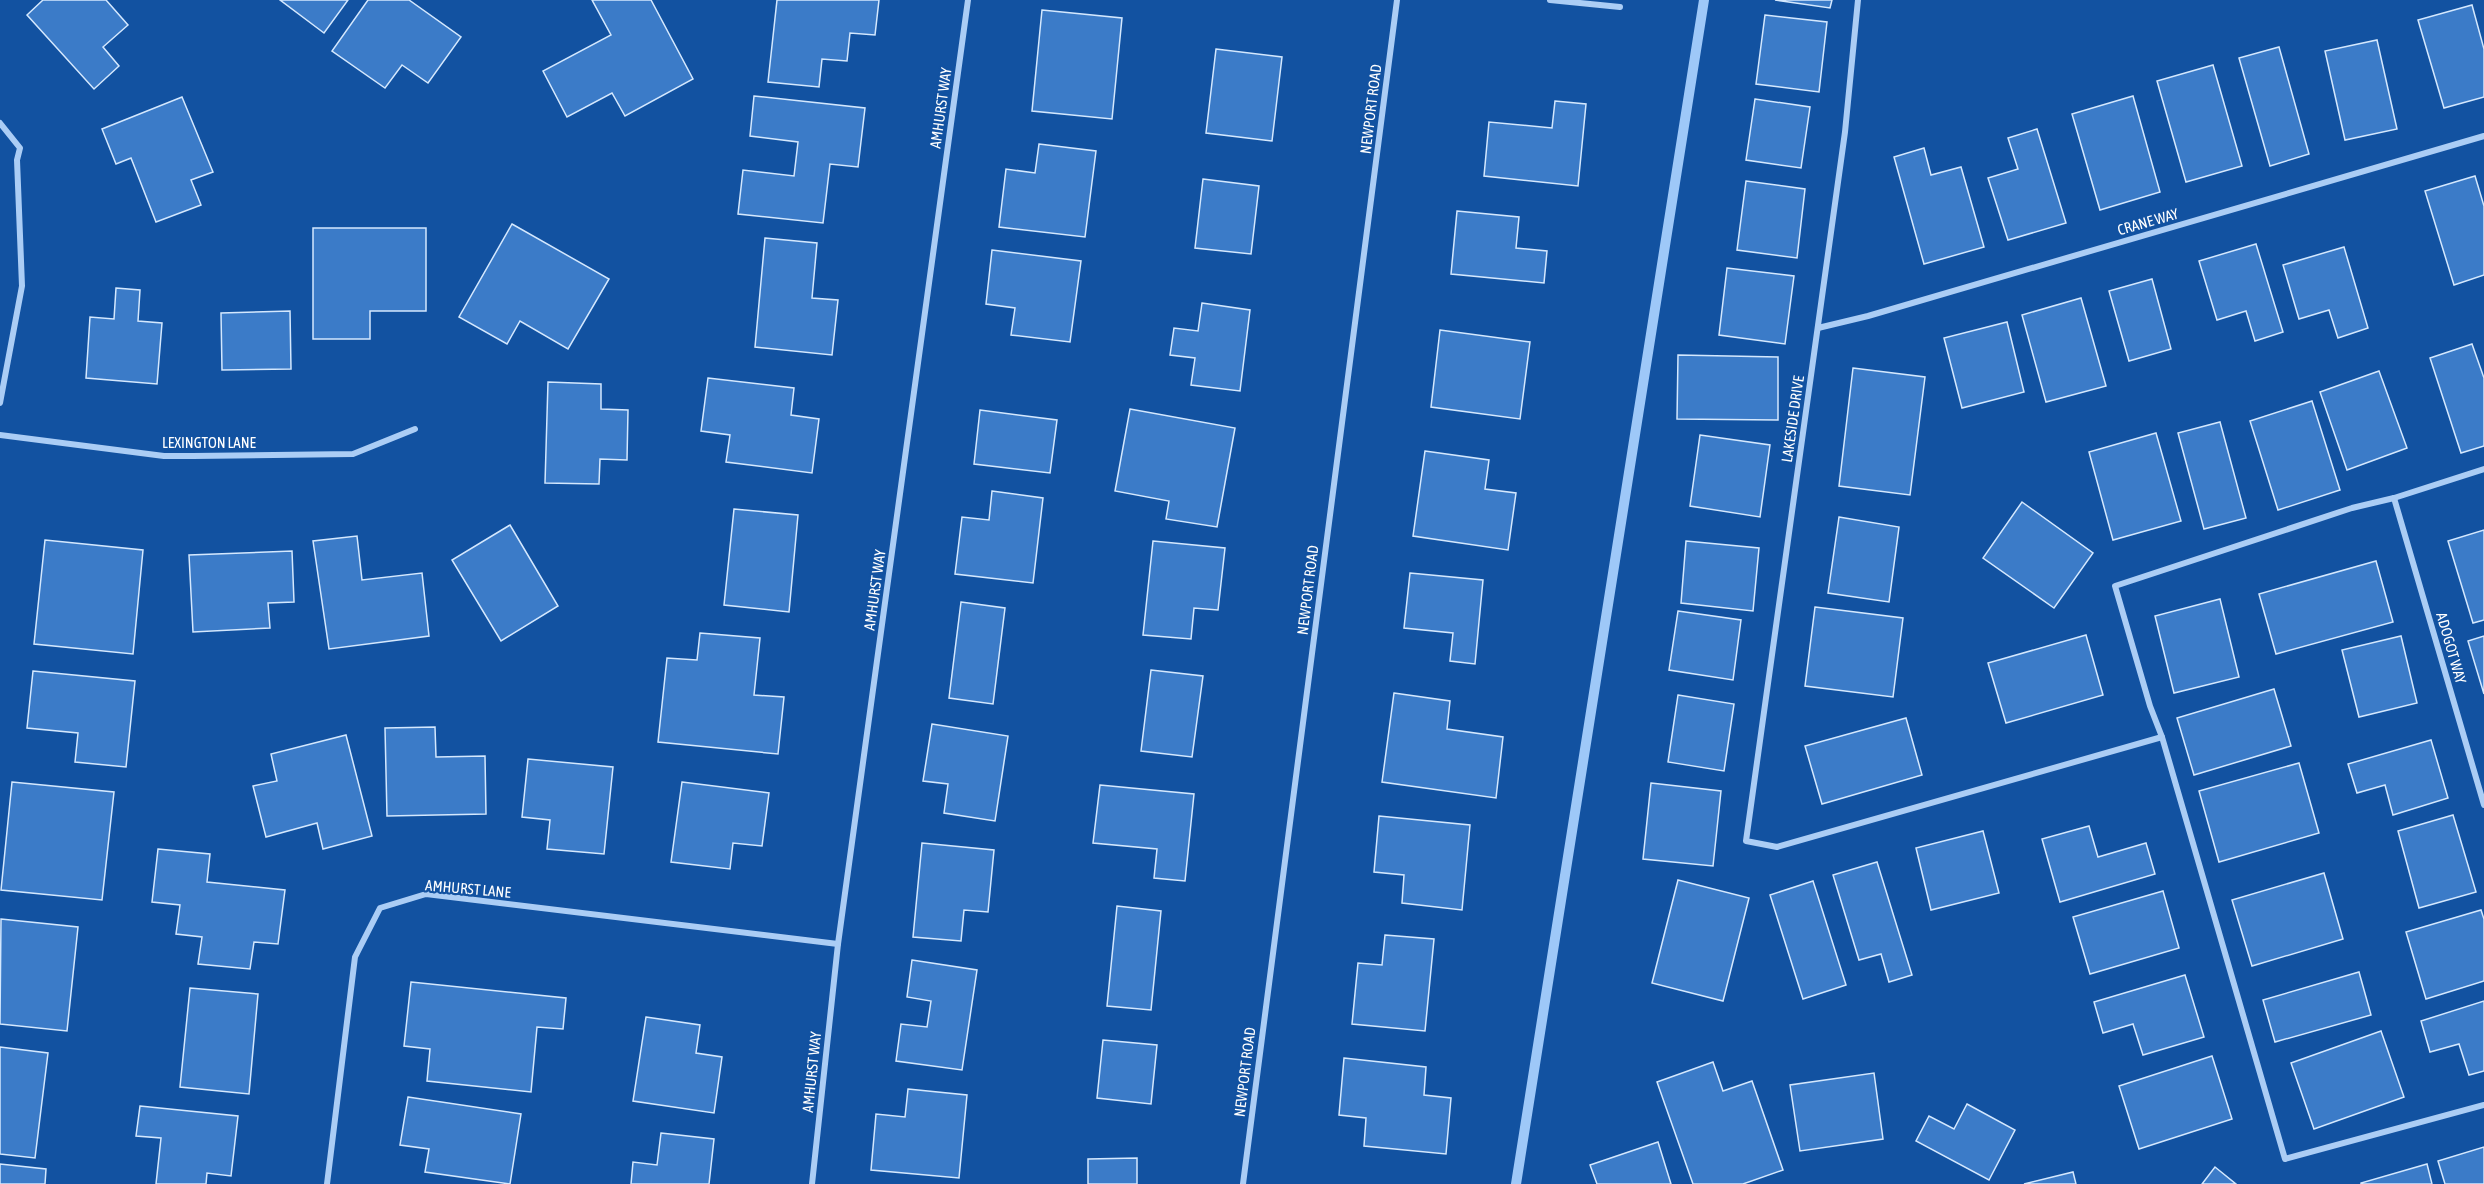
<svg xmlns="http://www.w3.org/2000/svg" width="2484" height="1184" viewBox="0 0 2484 1184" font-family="'Asap Condensed',sans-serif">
	<rect width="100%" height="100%" fill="#1252a1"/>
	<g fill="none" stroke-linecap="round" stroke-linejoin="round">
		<!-- stream -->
		<path stroke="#9ec8f8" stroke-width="10" d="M1516,1184L1704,0"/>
	</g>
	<!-- building -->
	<g fill="#3b7bc8" stroke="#d4e8fe" stroke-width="1.5">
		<path d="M43,0H106L128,25L103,47L119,66L94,89L27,15Z"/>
		<path d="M280,0H348L324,33Z"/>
		<path d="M368,0H409L461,37L428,83L402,65L385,88L332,51Z"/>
		<path d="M592,0H651L693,79L625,116L612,93L567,117L543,71L611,35Z"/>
		<path d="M777,0H879L875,35L850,33L847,61L822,59L819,87L768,82Z"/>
		<path d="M1775,0H1832L1830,8Z"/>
		<path d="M2472,5L2484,49V97L2444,108L2418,20Z"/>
		<path d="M1042,10L1122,18L1112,119L1032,111Z"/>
		<path d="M1765,15L1827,22L1819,92L1756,84Z"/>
		<path d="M2377,40L2397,129L2345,140L2325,51Z"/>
		<path d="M2279,47L2309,154L2270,166L2239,58Z"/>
		<path d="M1216,49L1282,57L1272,141L1206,133Z"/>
		<path d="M2213,65L2242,166L2186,182L2157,81Z"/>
		<path d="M754,96L865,108L858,167L830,164L823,223L738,214L743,170L794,176L798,142L750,136Z"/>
		<path d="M2133,96L2160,192L2100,210L2072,114Z"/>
		<path d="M182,97L213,172L191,180L201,205L156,222L131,158L116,164L102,129Z"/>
		<path d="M1755,99L1810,107L1801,168L1746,160Z"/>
		<path d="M1555,101L1586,104L1578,186L1484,176L1489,122L1552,128Z"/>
		<path d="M2037,129L2066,223L2008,240L1988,178L2018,169L2008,138Z"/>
		<path d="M1039,144L1096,151L1085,237L999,227L1006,169L1035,173Z"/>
		<path d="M1924,148L1931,175L1961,167L1984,247L1924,264L1894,157Z"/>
		<path d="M2475,176L2484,206V275L2454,285L2425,191Z"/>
		<path d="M1203,179L1259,186L1251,254L1195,248Z"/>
		<path d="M1746,181L1805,189L1797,258L1737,250Z"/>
		<path d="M1457,211L1519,217L1516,248L1547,251L1544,283L1451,274Z"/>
		<path d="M512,224L609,279L568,349L520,321L507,344L459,317Z"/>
		<path d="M313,228H426V311H370V339H313Z"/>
		<path d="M765,238L817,243L812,298L838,300L832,355L755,347Z"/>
		<path d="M2256,244L2283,332L2255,341L2246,311L2217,320L2199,261Z"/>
		<path d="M2344,247L2368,328L2338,338L2329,310L2299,319L2283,265Z"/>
		<path d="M992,250L1081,261L1070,342L1011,335L1015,308L986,304Z"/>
		<path d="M1727,268L1794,276L1785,344L1719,335Z"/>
		<path d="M2152,279L2171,349L2129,361L2109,291Z"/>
		<path d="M116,288L140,290L138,321L162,323L157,384L86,378L90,317L114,319Z"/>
		<path d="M2081,298L2106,386L2046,402L2022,315Z"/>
		<path d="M1202,303L1250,310L1240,391L1191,385L1195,358L1170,355L1174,328L1198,331Z"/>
		<path d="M290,311L291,369L222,370L221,313Z"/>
		<path d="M2007,322L2024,392L1962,408L1944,338Z"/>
		<path d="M1440,330L1530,342L1520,419L1431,407Z"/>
		<path d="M2472,344L2484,378V446L2461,453L2430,358Z"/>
		<path d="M1678,355L1778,357V420L1677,419Z"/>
		<path d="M1853,368L1925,377L1910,495L1839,486Z"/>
		<path d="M2379,371L2407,448L2347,470L2320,392Z"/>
		<path d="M708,378L794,388L791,415L819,419L812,473L726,462L730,435L701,431Z"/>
		<path d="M548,382L601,384V409L628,410L627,460L600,459L599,484L545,483Z"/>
		<path d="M2312,401L2340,490L2278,510L2250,421Z"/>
		<path d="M1130,409L1235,428L1217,527L1166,519L1169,501L1115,491Z"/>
		<path d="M980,410L1057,420L1050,473L974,464Z"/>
		<path d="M2220,422L2246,518L2204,529L2178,433Z"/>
		<path d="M2156,433L2181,521L2113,540L2089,452Z"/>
		<path d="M1700,435L1770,445L1760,517L1690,506Z"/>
		<path d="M1425,451L1489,460L1485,489L1516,493L1508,550L1413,536Z"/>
		<path d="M992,491L1043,498L1033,583L955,574L962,517L989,520Z"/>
		<path d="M2022,502L2093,553L2054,608L1983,558Z"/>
		<path d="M734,509L798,515L789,612L724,605Z"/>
		<path d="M1839,517L1899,527L1889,602L1828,593Z"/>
		<path d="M510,525L558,606L501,641L452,560Z"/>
		<path d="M2484,530V620L2473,623L2448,541Z"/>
		<path d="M357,536L362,580L422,573L429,636L329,649L313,541Z"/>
		<path d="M45,540L143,550L133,654L34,644Z"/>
		<path d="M1153,541L1225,548L1218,610L1194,608L1191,639L1143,635Z"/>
		<path d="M1686,541L1759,548L1753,611L1681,603Z"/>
		<path d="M292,551L294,602L268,603L270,628L193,632L189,555Z"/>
		<path d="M2376,561L2393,622L2276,654L2259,594Z"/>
		<path d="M1410,573L1483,580L1475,664L1450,661L1453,633L1404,628Z"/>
		<path d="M2220,599L2239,677L2174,693L2155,616Z"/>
		<path d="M961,602L1005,608L993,704L949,698Z"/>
		<path d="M1815,607L1903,618L1893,697L1805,686Z"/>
		<path d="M1678,611L1741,620L1733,680L1669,670Z"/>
		<path d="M700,633L760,638L754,695L784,697L778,754L658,742L667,658L697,660Z"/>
		<path d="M2086,635L2103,695L2006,723L1988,663Z"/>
		<path d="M2401,636L2417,703L2359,717L2342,650Z"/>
		<path d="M2484,636V694L2468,641Z"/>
		<path d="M1151,670L1203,676L1192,757L1141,751Z"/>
		<path d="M33,671L135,681L126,767L75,762L78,733L27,728Z"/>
		<path d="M2274,689L2291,746L2194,775L2177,718Z"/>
		<path d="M1394,693L1450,701L1447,729L1503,737L1496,798L1382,782Z"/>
		<path d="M1678,695L1734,704L1724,771L1668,762Z"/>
		<path d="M1906,718L1922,775L1822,804L1805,746Z"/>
		<path d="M932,724L1008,736L995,821L944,813L948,784L923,781Z"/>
		<path d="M435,727L436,757L485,756L486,814L387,816L385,728Z"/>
		<path d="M346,735L372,836L323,849L317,823L266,837L253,786L277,781L271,754Z"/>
		<path d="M2431,740L2448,798L2393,815L2385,785L2357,793L2348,764Z"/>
		<path d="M528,759L613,767L604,854L547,849L550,820L522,817Z"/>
		<path d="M2299,763L2319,833L2219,862L2199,791Z"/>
		<path d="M12,782L114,792L102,900L1,890Z"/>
		<path d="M682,782L769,793L762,846L733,843L730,869L671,862Z"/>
		<path d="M1651,783L1721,791L1713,866L1643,859Z"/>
		<path d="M1100,785L1194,794L1185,881L1154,878L1157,849L1093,843Z"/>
		<path d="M2453,815L2476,892L2419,908L2398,831Z"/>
		<path d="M1379,816L1470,825L1462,910L1402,903L1404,875L1374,872Z"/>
		<path d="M2089,826L2098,857L2146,843L2155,874L2060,902L2042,839Z"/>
		<path d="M1983,831L1999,893L1931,910L1916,848Z"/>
		<path d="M922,843L994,850L988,912L964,910L961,941L913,937Z"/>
		<path d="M158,849L210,854L207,882L285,890L278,944L254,942L250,969L198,964L202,937L176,934L180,905L152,902Z"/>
		<path d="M1877,862L1912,975L1889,982L1881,954L1859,960L1833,875Z"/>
		<path d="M2324,873L2343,939L2252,966L2232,900Z"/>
		<path d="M1678,880L1749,898L1723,1001L1652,983Z"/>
		<path d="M1813,881L1846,985L1803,999L1770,895Z"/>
		<path d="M2163,891L2179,948L2090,974L2073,917Z"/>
		<path d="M1117,906L1161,911L1151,1010L1107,1006Z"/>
		<path d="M2481,910L2484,919V981L2426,999L2406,932Z"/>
		<path d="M1,919L78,927L67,1031L0,1024Z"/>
		<path d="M1385,935L1434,939L1425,1031L1352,1024L1358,963L1382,965Z"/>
		<path d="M912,960L977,970L962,1070L896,1061L901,1024L927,1027L931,1001L907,997Z"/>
		<path d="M2359,972L2371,1015L2275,1042L2263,1000Z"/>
		<path d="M2185,975L2204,1037L2143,1055L2133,1024L2103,1033L2094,1002Z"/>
		<path d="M411,982L566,998L563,1029L537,1027L531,1092L427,1081L430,1049L404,1046Z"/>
		<path d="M190,988L258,994L249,1094L180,1087Z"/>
		<path d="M2484,1001V1071L2469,1075L2459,1044L2430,1052L2421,1021Z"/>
		<path d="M646,1017L700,1025L696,1053L722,1057L714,1113L633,1101Z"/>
		<path d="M2381,1031L2404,1097L2314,1129L2291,1063Z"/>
		<path d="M1103,1040L1157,1045L1151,1104L1097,1098Z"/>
		<path d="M0,1047L48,1053L35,1158L0,1154Z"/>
		<path d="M2212,1056L2232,1119L2139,1149L2119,1086Z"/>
		<path d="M1344,1058L1426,1067L1424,1095L1451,1098L1446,1154L1364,1146L1366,1118L1339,1115Z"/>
		<path d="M1713,1062L1723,1091L1752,1081L1783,1170L1743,1184H1693L1657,1082Z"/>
		<path d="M1874,1073L1883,1139L1800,1151L1790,1085Z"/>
		<path d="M908,1089L967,1095L959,1178L871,1170L876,1114L905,1117Z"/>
		<path d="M408,1097L521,1114L510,1184L425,1172L429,1149L400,1145Z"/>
		<path d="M1967,1104L2015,1130L1989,1180L1916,1141L1929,1116L1954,1129Z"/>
		<path d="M140,1106L238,1116L231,1176L207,1173L206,1184H156L161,1138L136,1136Z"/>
		<path d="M661,1133L714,1139L709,1184H631L633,1162L657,1165Z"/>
		<path d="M1658,1142L1671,1184H1597L1590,1165Z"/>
		<path d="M2484,1147V1184H2445L2438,1161Z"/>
		<path d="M1137,1158V1184H1088V1159Z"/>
		<path d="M0,1164L46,1169L45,1184H0Z"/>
		<path d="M2427,1164L2432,1184H2361V1183Z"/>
		<path d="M2215,1167L2236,1184H2202Z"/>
		<path d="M2073,1172L2076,1184H2024Z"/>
	</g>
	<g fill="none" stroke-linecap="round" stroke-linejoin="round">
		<!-- street -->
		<g stroke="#abcdf5" stroke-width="6">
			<path d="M1550,0L1620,7"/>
			<path d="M1858,0L1845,132L1746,841L1777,847L2162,737"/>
			<path d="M0,123L20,148L17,160L22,286L0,403"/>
			<path d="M1818,328L1868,316L2484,136"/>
			<path d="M0,435L164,456H193L353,454L415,429"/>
			<path d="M2484,469L2394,498L2352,508L2115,586L2150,706L2162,737L2285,1159L2484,1105"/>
			<path d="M2394,498L2484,805"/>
			<path d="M327,1184L355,957L380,908L426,894L838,944"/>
			<path d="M812,1184L838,944L968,0"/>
			<path d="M1243,1184L1397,0"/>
		</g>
	</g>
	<g text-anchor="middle" stroke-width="4.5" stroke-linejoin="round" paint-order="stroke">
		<!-- street labels -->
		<g font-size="15" fill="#fff" stroke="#1252a1">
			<text transform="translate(941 108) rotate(-82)" y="5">AMHURST WAY</text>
			<text transform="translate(1371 109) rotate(-83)" y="5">NEWPORT ROAD</text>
			<text transform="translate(2148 222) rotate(-16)" y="5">CRANE WAY</text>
			<text transform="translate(1793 419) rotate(-82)" y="5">LAKESIDE DRIVE</text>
			<text x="209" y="448">LEXINGTON LANE</text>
			<text transform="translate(875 590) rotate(-82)" y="5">AMHURST WAY</text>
			<text transform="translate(1308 590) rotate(-83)" y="5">NEWPORT ROAD</text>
			<text transform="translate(2451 648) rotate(74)" y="5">ADOGOT WAY</text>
			<text transform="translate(468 889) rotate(5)" y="5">AMHURST LANE</text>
			<text transform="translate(812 1072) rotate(-84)" y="5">AMHURST WAY</text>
			<text transform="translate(1245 1072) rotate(-83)" y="5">NEWPORT ROAD</text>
		</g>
	</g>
</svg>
